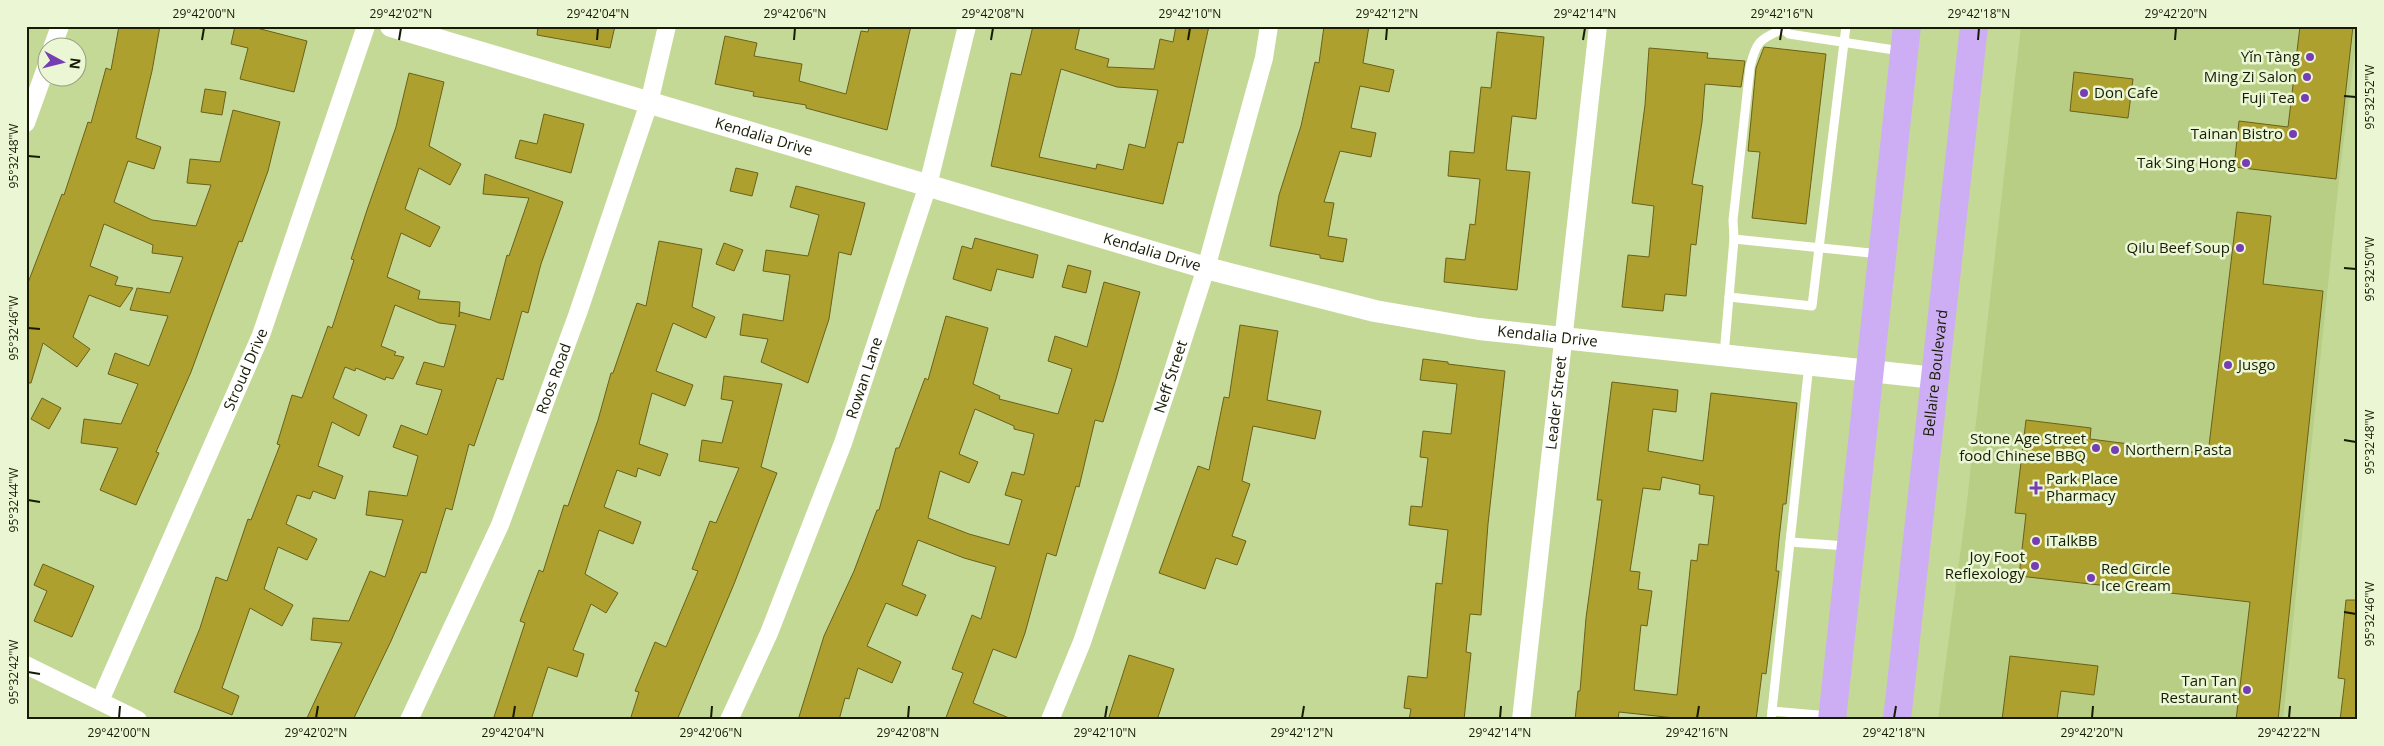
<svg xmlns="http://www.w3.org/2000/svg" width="2384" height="746" viewBox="0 0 2384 746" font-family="'Open Sans',sans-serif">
	<rect width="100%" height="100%" fill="#c5d997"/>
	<!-- built -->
	<path fill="#b8ce85" d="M2021,26H2358L2338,188L2283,720H1938L1966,510Z"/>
	<!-- building -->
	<g fill="#ada02e" stroke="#6a611a" fill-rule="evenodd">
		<path d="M119,26H160L152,71L136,138L161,147L154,169L128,161L114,202L152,220L196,226L211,185L187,183L190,159L220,162L233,110L280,122L268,171L242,242L239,241L191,372L156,452L159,453L136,505L100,490L118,448L81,443L84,419L121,424L138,384L108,374L115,353L149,366L168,316L130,310L137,288L170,293L183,257L152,253L153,245L104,224L90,266L118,277L115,285L133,288L120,307L89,295L73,337L90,349L77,367L43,343L31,383H26V288L62,194L64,195L88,122L91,123L106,68L111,70Z"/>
		<path d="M235,26H249L307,41L294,92L240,79L248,48L231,44Z"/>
		<path d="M538,26H615L610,48L537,35Z"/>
		<path d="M869,26H911L887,130L806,108V105L753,96L754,92L715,84L725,36L757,43L754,56L802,64L799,81L846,94L861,31L868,32Z"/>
		<path d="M1033,26H1080L1075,49L1109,59L1107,67L1154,69L1160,39L1173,42L1176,26H1209L1183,143L1178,142L1163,204L991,166L1011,73L1021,75ZM1061,69L1117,87L1158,90L1145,148L1129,144L1123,170L1097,164L1096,169L1039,157Z"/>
		<path d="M1324,26H1369L1363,63L1394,70L1389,92L1360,86L1351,128L1376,133L1371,157L1340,151L1324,202L1334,203L1328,236L1347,239L1343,262L1320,258V255L1270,246L1279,195L1301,126L1315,62L1319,63Z"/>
		<path d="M2300,26H2353L2336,179L2234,167L2239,121L2288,127Z"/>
		<path d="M1497,32L1544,37L1536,119L1512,116L1506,170L1530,172L1517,290L1444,282L1446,258L1465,260L1470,224L1475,225L1480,179L1448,176L1450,151L1474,153L1481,87L1491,88Z"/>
		<path d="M1764,47L1826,54L1806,224L1752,218L1760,152L1748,151L1756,68Z"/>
		<path d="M1649,48L1708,53L1707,58L1745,61L1741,87L1705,84L1702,122L1692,184L1703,186L1696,245L1691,244L1686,296L1665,294L1663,311L1622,307L1628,255L1649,257L1654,206L1632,203L1645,105Z"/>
		<path d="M2074,72L2133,79L2128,118L2070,111Z"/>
		<path d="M409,73L444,82L429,146L461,164L450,185L419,168L405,209L440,227L430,247L401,233L387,277L420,291L418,299L460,302L459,317L460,312L490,320L507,255L509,256L529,198L483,194L485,174L563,202L541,264L528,313L522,311L503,380L497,378L474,446L469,444L452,510L446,508L426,573L421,572L391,641L353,720H306L342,643L311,640L313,618L349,621L370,571L385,577L403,520L366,515L369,491L407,496L418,456L393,447L401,425L427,435L442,390L416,384L424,362L444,367L456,325L439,323L395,305L381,346L396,352L394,355L404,357L393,379L386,377L385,380L356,368L355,371L345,367L333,398L367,415L359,436L332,422L318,466L343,476L335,499L313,491L310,499L297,495L286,524L317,539L307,560L278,547L264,589L293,605L282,626L250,608L222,688L239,696L232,715L174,692L200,628L216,577L227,581L248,519L251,520L280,445L277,444L292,395L302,398L328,326L332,328L354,260L351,259L367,210L396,127Z"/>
		<path d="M205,89L226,92L222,115L201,112Z"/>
		<path d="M544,114L584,124L571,173L515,158L520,140L537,144Z"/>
		<path d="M736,168L758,173L752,196L730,191Z"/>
		<path d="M796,186L865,203L851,255L839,252L829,319L808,383L761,362L768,339L740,335L743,314L783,321L790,275L763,271L766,250L808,256L819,215L790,207Z"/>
		<path d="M2237,212L2271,216L2263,284L2323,291L2278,720H2236L2250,602L2019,576L2026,514L2015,513L2026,420L2091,428L2090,439L2208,454Z"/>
		<path d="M975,238L1038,255L1033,278L997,269L991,291L953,279L962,246L972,249Z"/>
		<path d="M659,241L702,249L692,307L715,317L706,338L673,323L656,371L693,385L685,406L652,393L639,444L668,454L660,476L638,468L636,477L617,470L604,507L641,522L633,544L599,530L585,574L618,593L606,613L591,604L573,650L584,654L577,677L548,667L531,720H493L525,623L520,621L539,570L543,572L564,505L568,506L598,420L611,373H613L637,303L646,306Z"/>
		<path d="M724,243L743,250L734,271L716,264Z"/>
		<path d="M1068,265L1091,271L1086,293L1062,287Z"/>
		<path d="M1104,282L1140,292L1116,379L1103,422L1095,420L1079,487L1076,486L1056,556L1047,553L1025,633L1016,658L993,649L973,703L1014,720H945L963,673L952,669L972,615L981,619L996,567L964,558L918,540L902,585L926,595L917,616L886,603L867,646L901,662L892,683L858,668L849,699L845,698L839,720H798L824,636L854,571L877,510H879L896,448H899L925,378L928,380L946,316L988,328L973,384L1000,396L999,399L1058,414L1072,369L1048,361L1055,336L1087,347ZM975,409L1014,426V429L1034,434L1024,475L1012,472L1005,495L1022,500L1009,545L969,534L928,518L940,471L969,483L978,462L959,454Z"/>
		<path d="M1240,325L1278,331L1267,400L1321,411L1315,439L1253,426L1242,481L1250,484L1232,536L1246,541L1237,565L1216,558L1205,589L1159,573L1198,466L1209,470L1224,397L1229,398Z"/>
		<path d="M1423,359L1448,362V364L1505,371L1488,524L1481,615L1470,614L1466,652L1471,653L1464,720H1409L1411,709L1404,708L1408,676L1427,678L1436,583L1442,584L1448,530L1409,525L1411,506L1422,507L1428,458L1420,457L1423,431L1451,434L1457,384L1420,380Z"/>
		<path d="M724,376L782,384L761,467L777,473L734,584L677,720H630L639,692L635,691L655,642L666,647L698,571L692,569L710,521L716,523L739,468L699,461L702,440L722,443L733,401L721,399Z"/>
		<path d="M1612,382L1678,390L1676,412L1653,409L1648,451L1703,461L1711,393L1797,403L1786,504H1783L1779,539L1776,571H1779L1766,674L1762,673L1756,720H1675V718L1619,712L1618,720H1575L1578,691H1580L1586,618L1602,500H1597ZM1662,477L1700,485L1699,494L1714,496L1708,545L1699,544L1697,561L1691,560L1677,695L1634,690L1641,625L1647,626L1652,591L1638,589L1640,572L1630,571L1643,488L1660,490Z"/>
		<path d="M42,398L61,408L49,429L31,419Z"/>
		<path d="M43,564L94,586L72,637L34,621L47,591L34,585Z"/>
		<path d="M2346,600H2358V720H2340L2345,679L2338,678Z"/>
		<path d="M1129,655L1174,669L1157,720H1108Z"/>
		<path d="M2010,656L2098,666L2094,695L2061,691L2057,720H2002Z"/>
	</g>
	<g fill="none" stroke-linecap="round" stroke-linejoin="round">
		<!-- service -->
		<g stroke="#fff" stroke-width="9">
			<path d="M1782,26L1783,29L1789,34L1901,51"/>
			<path d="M1734,239L1880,254"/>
			<path d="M1729,297L1812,306L1846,26"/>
			<path d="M1724,355L1734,239L1733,220L1750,67C1756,42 1759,39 1783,29"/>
			<path d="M1790,542L1847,546"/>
			<path d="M1772,711L1829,716"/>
			<path d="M1771,720L1809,364"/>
		</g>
		<!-- minor -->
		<g stroke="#fff" stroke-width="18">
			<path d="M52,48L60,26"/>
			<path d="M26,123L48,62"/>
			<path d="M26,665L138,720"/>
			<path id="s1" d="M100,701L261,335L366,26"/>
			<path id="s2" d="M409,720L500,525L578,313L649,103L667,26"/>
			<path id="s3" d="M729,720L769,633L843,443L928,185L967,26"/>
			<path id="s4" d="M1050,720L1082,642L1169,383L1206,268L1264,58L1269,26"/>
			<path id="s5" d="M1521,720L1598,26"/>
		</g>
		<!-- tertiary -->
		<path stroke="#fff" stroke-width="22" id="s6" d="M391,26L1206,268L1375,311L1479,329L1935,378"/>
		<!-- primary -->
		<g stroke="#cdaef5" stroke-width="28">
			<path d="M1832,720L1907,26"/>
			<path id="s7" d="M1897,720L1974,26"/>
		</g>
	</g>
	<!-- ticks -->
	<path fill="none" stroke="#161c03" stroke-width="2" d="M202,40L204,28M399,40L401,28M597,40L598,28M794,40L795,28M991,40L993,28M1188,40L1190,28M1386,40L1387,28M1583,40L1585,28M1780,40L1782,28M1978,40L1979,28M2175,40L2176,28M2344,96L2356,97M28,156L40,157M2344,268L2356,269M28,328L40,329M2344,440L2356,442M28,500L40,502M2344,612L2356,614M28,672L40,674M119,718L120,706M316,718L318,706M513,718L515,706M711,718L712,706M908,718L909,706M1105,718L1107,706M1302,718L1304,706M1500,718L1501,706M1697,718L1699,706M1894,718L1896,706M2092,718L2093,706M2289,718L2290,706"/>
	<!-- markers -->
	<g fill="#773eb4" stroke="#ebf6d5" stroke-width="2">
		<circle cx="2310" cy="57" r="5"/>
		<circle cx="2307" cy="77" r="5"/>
		<circle cx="2084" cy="93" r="5"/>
		<circle cx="2305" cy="98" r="5"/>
		<circle cx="2293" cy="134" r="5"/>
		<circle cx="2246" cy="163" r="5"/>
		<circle cx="2240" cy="248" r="5"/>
		<circle cx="2228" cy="365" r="5"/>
		<circle cx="2096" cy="448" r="5"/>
		<circle cx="2115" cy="450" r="5"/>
		<path d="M2033.5 480.5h5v5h5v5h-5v5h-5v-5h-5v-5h5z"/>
		<circle cx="2036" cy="541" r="5"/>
		<circle cx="2035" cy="566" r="5"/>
		<circle cx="2091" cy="578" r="5"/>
		<circle cx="2247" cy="690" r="5"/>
	</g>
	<g text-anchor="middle" stroke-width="5" stroke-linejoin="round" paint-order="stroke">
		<!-- poi labels -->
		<g font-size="15" fill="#161c03" stroke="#ebf6d5" text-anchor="end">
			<text x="2300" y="62">Yǐn Tàng</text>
			<text x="2297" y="82">Ming Zi Salon</text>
			<text x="2094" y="98" text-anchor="start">Don Cafe</text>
			<text x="2295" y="103">Fuji Tea</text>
			<text x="2283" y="139">Tainan Bistro</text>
			<text x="2236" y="168">Tak Sing Hong</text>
			<text x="2230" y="253">Qilu Beef Soup</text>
			<text x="2238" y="370" text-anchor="start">Jusgo</text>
			<text x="2086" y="444">Stone Age Street<tspan x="2086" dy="17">food Chinese BBQ</tspan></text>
			<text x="2125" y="455" text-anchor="start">Northern Pasta</text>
			<text x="2046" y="484" text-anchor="start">Park Place<tspan x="2046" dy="17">Pharmacy</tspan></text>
			<text x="2046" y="546" text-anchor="start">iTalkBB</text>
			<text x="2025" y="562">Joy Foot<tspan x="2025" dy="17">Reflexology</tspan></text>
			<text x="2101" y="574" text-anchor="start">Red Circle<tspan x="2101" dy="17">Ice Cream</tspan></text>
			<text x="2237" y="686">Tan Tan<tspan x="2237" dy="17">Restaurant</tspan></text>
		</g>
		<!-- street labels -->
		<g font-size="15" fill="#161c03" stroke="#ebf6d5">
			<text dy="5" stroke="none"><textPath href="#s6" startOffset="389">Kendalia Drive</textPath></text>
			<text dy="5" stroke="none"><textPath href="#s6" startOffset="794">Kendalia Drive</textPath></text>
			<text dy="5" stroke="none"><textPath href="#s6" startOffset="1199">Kendalia Drive</textPath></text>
			<text dy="5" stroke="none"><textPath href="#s1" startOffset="362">Stroud Drive</textPath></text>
			<text dy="5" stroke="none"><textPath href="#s7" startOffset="349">Bellaire Boulevard</textPath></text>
			<text dy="5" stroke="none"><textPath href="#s4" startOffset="364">Neff Street</textPath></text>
			<text dy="5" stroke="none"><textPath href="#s3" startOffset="368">Rowan Lane</textPath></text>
			<text dy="5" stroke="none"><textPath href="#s2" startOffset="371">Roos Road</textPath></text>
			<text dy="5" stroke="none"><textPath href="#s5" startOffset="319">Leader Street</textPath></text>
		</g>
	</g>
	<!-- border -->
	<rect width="2384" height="746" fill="none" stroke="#ebf6d5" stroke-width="55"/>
	<!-- north arrow -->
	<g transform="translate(62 62) rotate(97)"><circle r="24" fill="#ebf6d5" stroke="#969f81"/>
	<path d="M0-4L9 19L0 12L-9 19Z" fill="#773eb4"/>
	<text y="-8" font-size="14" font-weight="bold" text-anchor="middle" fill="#161c03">N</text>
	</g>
	<rect x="28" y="28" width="2328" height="690" fill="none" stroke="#161c03" stroke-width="2"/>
	<g font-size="12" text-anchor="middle" fill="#161c03">
		<text x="204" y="18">29°42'00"N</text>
		<text x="401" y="18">29°42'02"N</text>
		<text x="598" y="18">29°42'04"N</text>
		<text x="795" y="18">29°42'06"N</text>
		<text x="993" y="18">29°42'08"N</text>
		<text x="1190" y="18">29°42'10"N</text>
		<text x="1387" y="18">29°42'12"N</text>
		<text x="1585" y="18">29°42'14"N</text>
		<text x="1782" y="18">29°42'16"N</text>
		<text x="1979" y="18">29°42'18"N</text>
		<text x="2176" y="18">29°42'20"N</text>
		<text transform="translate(2370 97) rotate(-90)" y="4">95°32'52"W</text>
		<text transform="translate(14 156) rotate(-90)" y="4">95°32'48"W</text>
		<text transform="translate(2370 269) rotate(-90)" y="4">95°32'50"W</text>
		<text transform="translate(14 328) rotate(-90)" y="4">95°32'46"W</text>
		<text transform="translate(2370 442) rotate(-90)" y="4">95°32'48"W</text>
		<text transform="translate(14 500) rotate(-90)" y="4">95°32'44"W</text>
		<text transform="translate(2370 614) rotate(-90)" y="4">95°32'46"W</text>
		<text transform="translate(14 672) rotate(-90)" y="4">95°32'42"W</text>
		<text x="119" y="737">29°42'00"N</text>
		<text x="316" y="737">29°42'02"N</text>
		<text x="513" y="737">29°42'04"N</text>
		<text x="711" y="737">29°42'06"N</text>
		<text x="908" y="737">29°42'08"N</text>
		<text x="1105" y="737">29°42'10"N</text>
		<text x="1302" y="737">29°42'12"N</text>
		<text x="1500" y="737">29°42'14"N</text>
		<text x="1697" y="737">29°42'16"N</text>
		<text x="1894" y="737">29°42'18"N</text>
		<text x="2092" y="737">29°42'20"N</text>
		<text x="2289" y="737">29°42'22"N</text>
	</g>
</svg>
